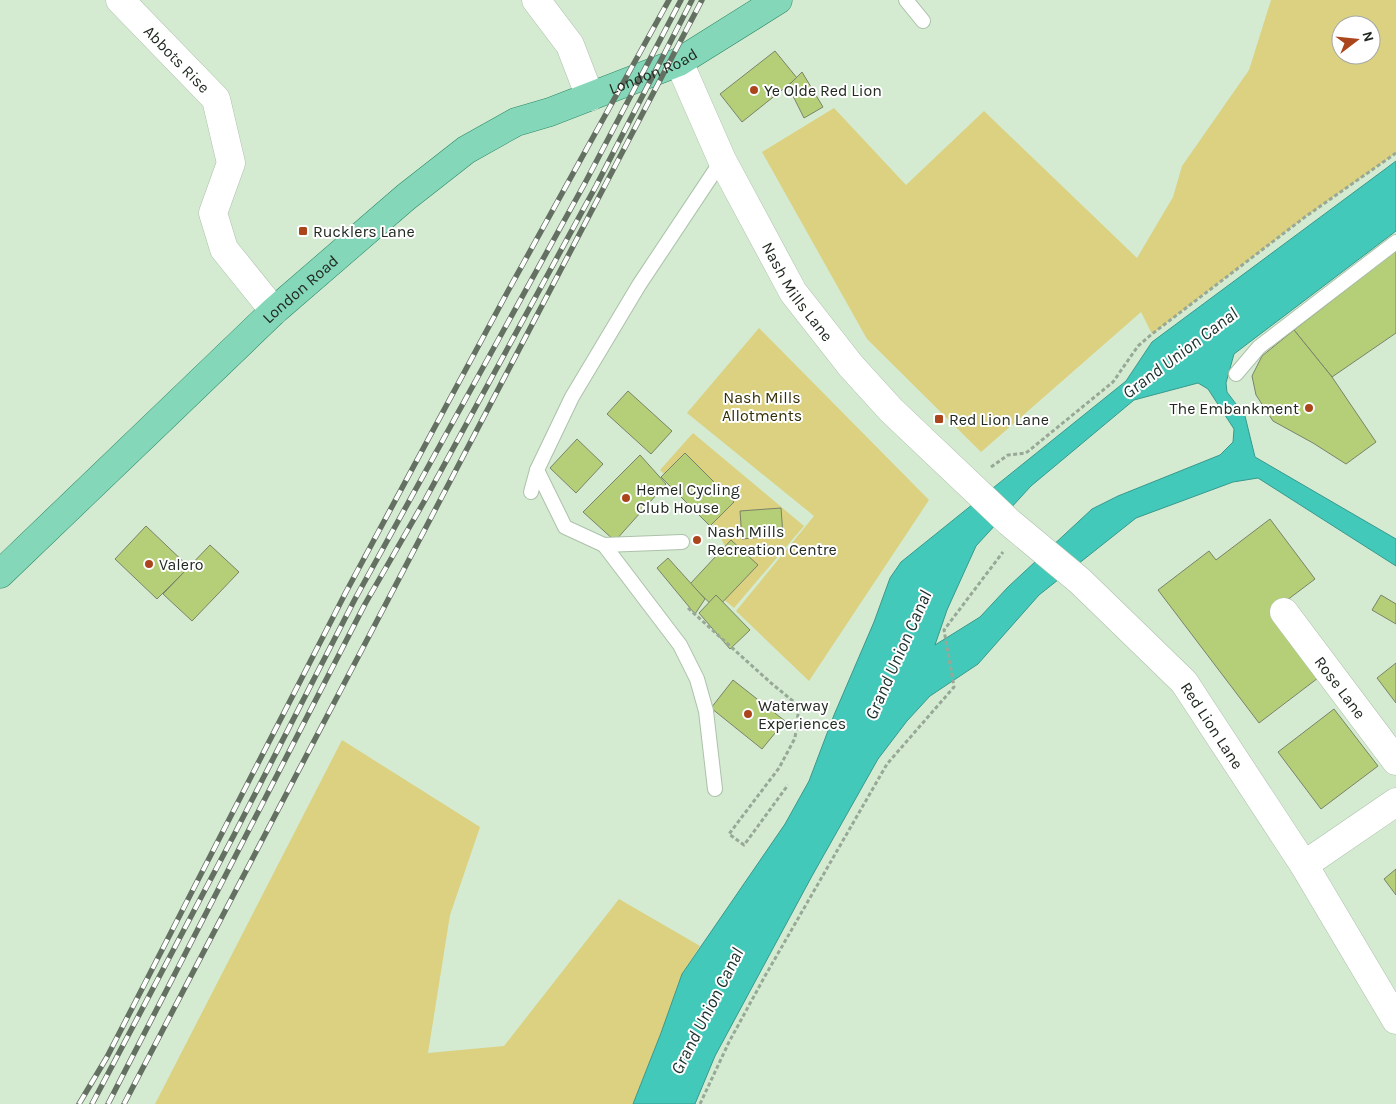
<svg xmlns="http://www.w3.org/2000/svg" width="1396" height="1104" viewBox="0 0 1396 1104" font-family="Karla,sans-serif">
	<rect width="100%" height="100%" fill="#d4ebd2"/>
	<!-- green -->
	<g fill="#dbd180" fill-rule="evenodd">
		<path d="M1271,0H1396V153L1305,217L1152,334L1141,312L981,452L867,339L762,152L834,108L906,185L984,111L1137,258L1173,197L1182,166L1249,70ZM1341,25H1371V55H1341Z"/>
		<path d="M759,328L929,500L809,681L736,611L814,516L687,413Z"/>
		<path d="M693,433L804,526L734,608L699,579L726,548L711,520L660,470Z"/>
		<path d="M342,740L480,827L450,915L428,1053L504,1046L619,899L700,946L682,974L661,1033L633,1104H155Z"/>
	</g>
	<!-- water -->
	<path fill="#42c9ba" stroke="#38998c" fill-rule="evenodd" d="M1396,161V231L1234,354L1226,383L1227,392L1245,416L1255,457L1396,539V566L1258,478L1233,482L1136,518L1039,595L978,664L930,696L907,721L878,759L812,876L715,1056L695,1104H633L661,1033L682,974L785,824L809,781L834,715L874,622L890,578L901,562L1126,381L1152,342ZM1198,383L1208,389L1234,429L1233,442L1220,455L1118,496L1092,509L1008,587L980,617L935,645L947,610L976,546L1031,486L1134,400Z"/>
	<!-- building -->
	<g fill="#b5cf78" stroke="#7a8368">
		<path d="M775,51L797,78L742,122L720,94Z"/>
		<path d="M802,72L823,107L804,118L788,86Z"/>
		<path d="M1396,251V333L1332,377L1294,330Z"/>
		<path d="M1294,330L1332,377L1376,442L1346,464L1313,443L1273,421L1256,395L1252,376L1262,356Z"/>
		<path d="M628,391L672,431L651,454L607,414Z"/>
		<path d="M577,439L603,464L576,493L550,468Z"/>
		<path d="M685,453L734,502L710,526L661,477Z"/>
		<path d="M640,455L666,484L615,541L583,512Z"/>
		<path d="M781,508L783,535L742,539L740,511Z"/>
		<path d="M1270,519L1315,579L1270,613L1318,678L1259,723L1158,590L1209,551L1216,560Z"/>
		<path d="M146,526L189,567L157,599L115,559Z"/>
		<path d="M731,540L758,565L716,609L690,584Z"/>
		<path d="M210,545L239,572L192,621L163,594Z"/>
		<path d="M668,558L705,599L695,614L657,568Z"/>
		<path d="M716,595L750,630L730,649L699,613Z"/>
		<path d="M1381,595L1396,604V624L1372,610Z"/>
		<path d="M1396,663V703L1377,678Z"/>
		<path d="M733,680L785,721L762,749L711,708Z"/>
		<path d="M1334,709L1378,766L1321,809L1278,752Z"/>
		<path d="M1396,869V895L1384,879Z"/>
	</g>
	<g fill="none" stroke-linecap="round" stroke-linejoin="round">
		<!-- lane casing -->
		<g stroke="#acc2aa" stroke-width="16">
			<g id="lane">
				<path d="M906,0L923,21"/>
				<path d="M1236,374L1259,347L1396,242"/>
				<path d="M531,492L537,470"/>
				<path d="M682,542L604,545L565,527L537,470L572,397L639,285L722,160"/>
				<path d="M604,545L680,645L697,679L706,711L715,789"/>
			</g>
		</g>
		<!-- street casing -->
		<g stroke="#acc2aa" stroke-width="29">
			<g id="street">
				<path id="s1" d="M120,0L216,99L231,163L213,213L224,249L274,311"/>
				<path d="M536,0L570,45L590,97"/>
				<path id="s2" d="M1284,612L1396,761"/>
				<path d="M1304,865L1396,802"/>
			</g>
		</g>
		<!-- secondary casing -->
		<g stroke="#acc2aa" stroke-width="29">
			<g id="secondary">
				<path id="s3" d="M679,62L722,160L793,292L851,366L891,410L1009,522L1080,581L1184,682L1304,865L1396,1020"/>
			</g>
		</g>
		<!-- primary casing -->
		<g stroke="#2d8965" stroke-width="29">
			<g id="primary">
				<path id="s4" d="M0,574L274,311L406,197L466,150L516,122L550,112L679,62L778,0"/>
			</g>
		</g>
		<!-- path -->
		<g stroke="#97a996" stroke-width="3" stroke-dasharray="4 2.5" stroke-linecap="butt">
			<path d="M991,467L1008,455L1026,453L1113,382L1138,346L1152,334L1305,217L1396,153"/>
			<path d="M688,608L771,683L799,706L795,738L779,768L729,834L744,845L788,785"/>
			<path d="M700,1104L729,1042L765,976L887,764L954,687L944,630L1003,552"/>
		</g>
		<!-- lane -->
		<use href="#lane" stroke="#fff" stroke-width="14"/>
		<!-- street -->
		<use href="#street" stroke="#fff" stroke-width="28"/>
		<!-- secondary -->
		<use href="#secondary" stroke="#fff" stroke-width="28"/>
		<!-- primary -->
		<use href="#primary" stroke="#85d7b9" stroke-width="28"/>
		<!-- rail casing -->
		<g stroke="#647162" stroke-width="5.5">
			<g id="rail">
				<path d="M79,1104L107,1057L346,592L508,291L669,0"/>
				<path d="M92,1104L234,835L355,599L585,183L681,0"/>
				<path d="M108,1104L365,604L425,500L596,186L692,0"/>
				<path d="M124,1104L702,0"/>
			</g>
		</g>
		<!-- rail -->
		<use href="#rail" stroke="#fff" stroke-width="4" stroke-dasharray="11" stroke-linecap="butt"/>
	</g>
	<!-- markers -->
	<g fill="#ab451c" stroke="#fff" stroke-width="2">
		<circle cx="754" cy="90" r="5"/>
		<rect x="298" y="226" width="10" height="10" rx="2.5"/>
		<circle cx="1309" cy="408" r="5"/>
		<rect x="934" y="414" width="10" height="10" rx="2.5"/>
		<circle cx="626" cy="498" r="5"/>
		<circle cx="697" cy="540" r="5"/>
		<circle cx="149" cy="564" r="5"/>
		<circle cx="748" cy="714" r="5"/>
	</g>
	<g text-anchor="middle" stroke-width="4" stroke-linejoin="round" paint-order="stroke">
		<!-- street labels -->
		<g font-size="16" fill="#212920" stroke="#fff">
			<text dy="6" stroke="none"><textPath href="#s1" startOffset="82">Abbots Rise</textPath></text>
			<text dy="6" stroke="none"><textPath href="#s4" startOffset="834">London Road</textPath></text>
			<text dy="6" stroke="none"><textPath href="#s4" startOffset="414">London Road</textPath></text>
			<text dy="6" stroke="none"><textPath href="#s3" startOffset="259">Nash Mills Lane</textPath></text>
			<text dy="6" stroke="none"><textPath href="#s2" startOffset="94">Rose Lane</textPath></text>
			<text dy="6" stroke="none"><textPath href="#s3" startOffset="862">Red Lion Lane</textPath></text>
		</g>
		<!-- poi labels -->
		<g font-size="16" fill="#212920" stroke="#fff" text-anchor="start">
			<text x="764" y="96">Ye Olde Red Lion</text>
			<text x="313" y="237">Rucklers Lane</text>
			<text x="1299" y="414" text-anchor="end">The Embankment</text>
			<text x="949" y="425">Red Lion Lane</text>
			<text x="636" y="495">Hemel Cycling<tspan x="636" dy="18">Club House</tspan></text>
			<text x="707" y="537">Nash Mills<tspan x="707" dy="18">Recreation Centre</tspan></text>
			<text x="159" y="570">Valero</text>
			<text x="758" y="711">Waterway<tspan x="758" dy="18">Experiences</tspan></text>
		</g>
		<!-- park labels -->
		<g font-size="16" fill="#332e04" stroke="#fff">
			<text x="762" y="403">Nash Mills<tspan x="762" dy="18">Allotments</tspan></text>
		</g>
		<!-- water labels -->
		<g font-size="18" font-style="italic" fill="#1a312e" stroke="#fff">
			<text transform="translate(1180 353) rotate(-37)" y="6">Grand Union Canal</text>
			<text transform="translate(898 655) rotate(-66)" y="6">Grand Union Canal</text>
			<text transform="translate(707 1011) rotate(-63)" y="6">Grand Union Canal</text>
		</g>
	</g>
	<!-- north arrow -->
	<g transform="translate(1356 40) rotate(74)"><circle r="24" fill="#ffffff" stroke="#a6a9a6"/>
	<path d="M0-4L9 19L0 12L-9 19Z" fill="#ab451c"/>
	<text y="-8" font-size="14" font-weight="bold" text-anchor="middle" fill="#212920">N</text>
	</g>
</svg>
